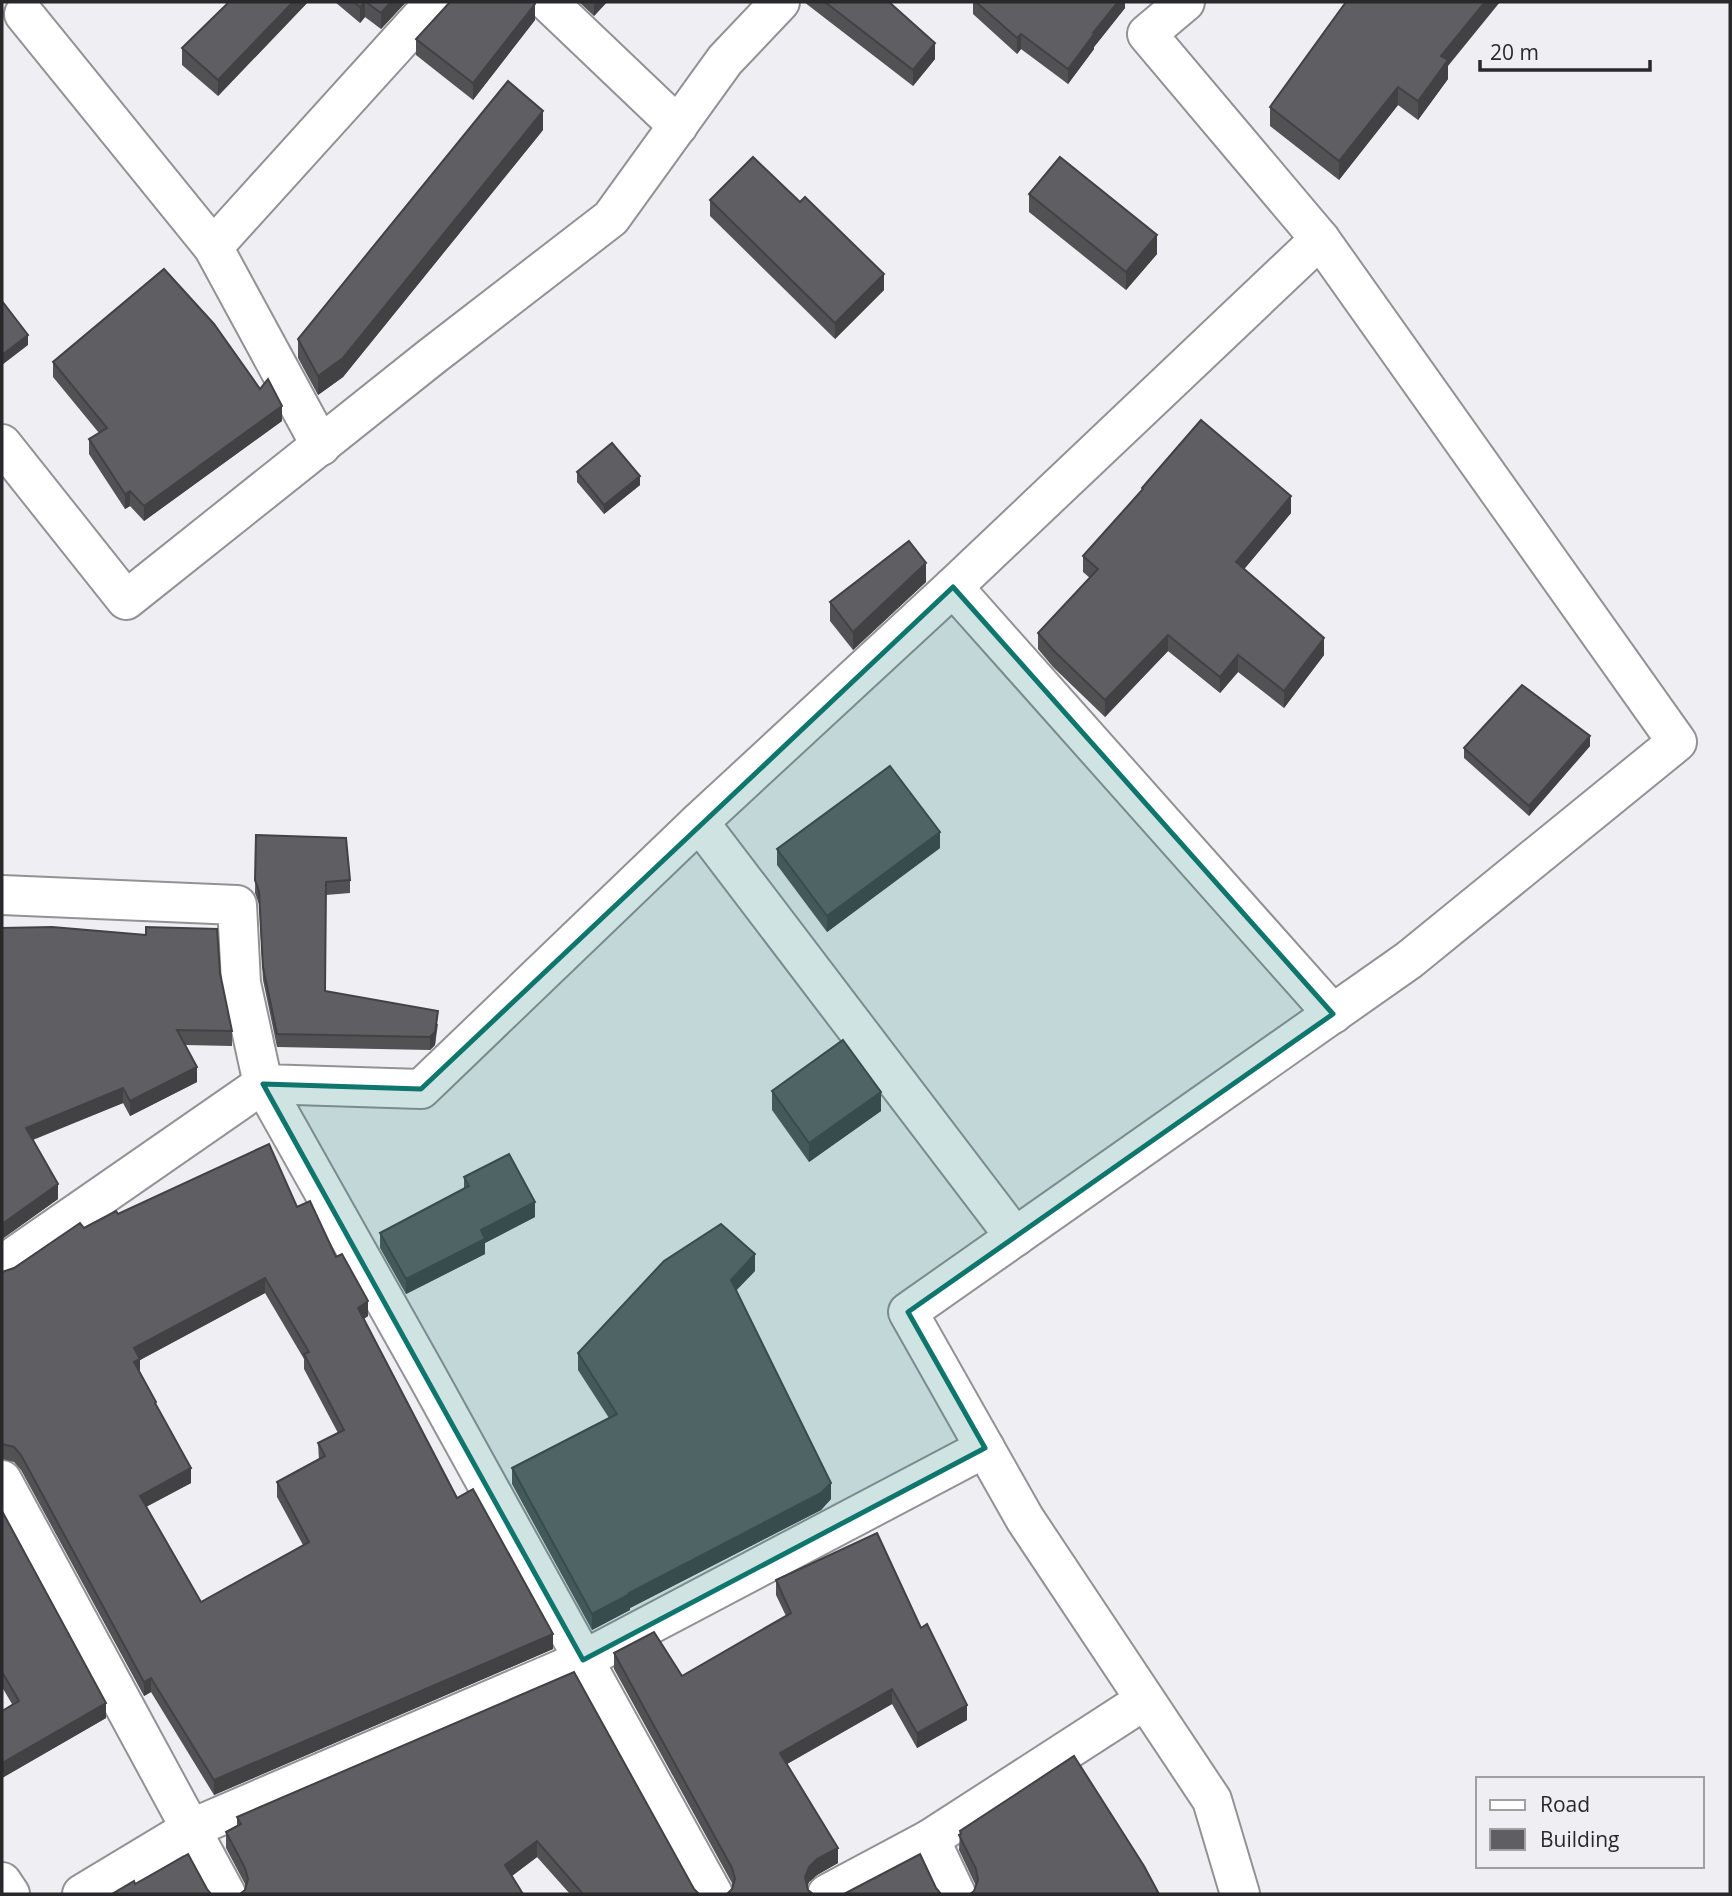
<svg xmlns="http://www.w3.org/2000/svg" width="1732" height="1896" viewBox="0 0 1732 1896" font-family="'Open Sans',sans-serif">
	<rect width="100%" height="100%" fill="#efeff3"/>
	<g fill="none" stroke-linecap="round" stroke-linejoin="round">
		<!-- street casing -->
		<g stroke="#929295" stroke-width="42">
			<g id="street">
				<path d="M548,2L678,126"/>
				<path d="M1185,2L1147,34L1320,239L1677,742L1409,960L908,1312L1025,1519L1212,1800L1240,1894"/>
				<path d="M24,14L213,247"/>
				<path d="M2,444L126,600L431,357L611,218L725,60L780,2"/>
				<path d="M321,446L213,247L435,2"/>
				<path d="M953,587L1333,1014"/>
				<path d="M699,822L1015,1237"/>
				<path d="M2,895L237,905L241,983L263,1084L421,1089L699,822L953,587L1320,239"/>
				<path d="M2,1265L263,1084L426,1374L713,1894"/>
				<path d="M2,1480L226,1894"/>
				<path d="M2,1882L10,1894"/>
				<path d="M82,1894L190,1829L583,1660L985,1448"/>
				<path d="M827,1894L930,1839"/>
				<path d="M956,1894L930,1839L1145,1700"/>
			</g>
		</g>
		<!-- street -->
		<use href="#street" stroke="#fff" stroke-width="38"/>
	</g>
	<!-- wall -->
	<g fill="#525255" fill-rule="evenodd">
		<path d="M229,2H308L218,96L182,65V48Z"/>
		<path d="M335,2H406L381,29L365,17L360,23Z"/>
		<path d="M579,2H607L594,16Z"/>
		<path d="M804,2H889L935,59L913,86Z"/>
		<path d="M973,2H1125V8L1094,47V49L1068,84L1021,49L1017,54L973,14Z"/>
		<path d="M535,20L473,100L416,55V39Z"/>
		<path d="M1448,66V79L1418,120L1398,105L1339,180L1270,126V107Z"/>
		<path d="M543,130L343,377L318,395L298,358V339Z"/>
		<path d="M1029,194L1157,254L1126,290L1029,212Z"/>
		<path d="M710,200L884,290L835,339L710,216Z"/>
		<path d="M53,362L282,421L144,521L130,506L125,509L89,454V439L99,433L53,377Z"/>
		<path d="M577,472L640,485L604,514L577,482Z"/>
		<path d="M1142,488L1291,513L1244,569L1324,655L1284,708L1238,672L1220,693L1168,651L1105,717L1053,667L1038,649V633L1090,578L1083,572V556L1142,490Z"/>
		<path d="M926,582L853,650L830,621V602Z"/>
		<path d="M1590,746L1529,816L1464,758V748Z"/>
		<path d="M256,835L350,880V893L326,895L325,991L438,1024L435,1045L430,1050L277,1047L263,980L259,904L255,893Z"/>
		<path d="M940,848L827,932L777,865V849Z"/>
		<path d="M2,928L220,973L232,1031V1046L185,1045L197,1082L130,1116L123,1103L33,1140L58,1199L2,1239Z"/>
		<path d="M772,1091L881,1111L809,1162L772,1110Z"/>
		<path d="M464,1177L535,1217L485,1243V1254L406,1294L380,1248V1233L464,1189Z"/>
		<path d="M297,1207L336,1257L368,1316L364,1319L457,1498L553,1649L214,1795L151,1692L144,1696L21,1470L14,1462L2,1459V1272L14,1268L84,1228L118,1214ZM265,1293L304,1359V1369L338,1433L318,1443L319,1460L277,1482V1497L303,1545L201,1602L146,1507L191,1483L140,1372V1360Z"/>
		<path d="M755,1271L736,1290L831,1499L821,1510L630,1608V1610L592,1630L512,1484V1468L609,1418L578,1370V1353Z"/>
		<path d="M2,1511L106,1718L2,1778V1711L12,1704L2,1687Z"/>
		<path d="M776,1580L921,1628L967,1720L917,1748L892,1704L787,1764L838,1863L817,1875L809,1882L807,1886L808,1890L732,1889V1883L614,1669V1653L682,1676L786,1616L776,1595Z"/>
		<path d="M574,1672L694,1889L699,1894H570L537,1857L512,1876L245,1890V1884L226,1848V1832L237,1826V1817Z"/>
		<path d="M960,1831L1159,1894L974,1891L976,1886L959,1850Z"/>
	</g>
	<!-- shaded-wall -->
	<g fill="#424245">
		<path d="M293,2H308L218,96V80Z"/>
		<path d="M365,2V17L360,23V7Z"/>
		<path d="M391,2H406L381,29V13Z"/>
		<path d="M594,2H607L594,16Z"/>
		<path d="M1118,2H1125V8L1094,47V49L1068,84V69L1093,33Z"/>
		<path d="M1485,2H1500L1448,66V79L1418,120V101L1441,56Z"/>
		<path d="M535,4V20L473,100V83Z"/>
		<path d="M1021,34V49L1017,54V38Z"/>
		<path d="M935,43V59L913,86V70Z"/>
		<path d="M1398,87V105L1339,180V161Z"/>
		<path d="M543,111V130L343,377L318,395V376Z"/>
		<path d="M1157,235V254L1126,290V272Z"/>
		<path d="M884,274V290L835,339V323Z"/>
		<path d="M28,335V345L2,365V355Z"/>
		<path d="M282,406V421L144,521V506Z"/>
		<path d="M640,476V485L604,514V505Z"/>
		<path d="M130,491V506L125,509V494Z"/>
		<path d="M1291,496V513L1236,579V562Z"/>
		<path d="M3,517V535L2,536V518Z"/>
		<path d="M926,563V582L853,650V632Z"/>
		<path d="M1168,635V651L1105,717V700Z"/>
		<path d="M1324,638V655L1284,708V691Z"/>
		<path d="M1238,655V672L1220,693V677Z"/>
		<path d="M1590,736V746L1529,816V806Z"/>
		<path d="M940,832V848L827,932V916Z"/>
		<path d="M438,1011L435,1045L430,1050V1037Z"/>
		<path d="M197,1067V1082L130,1116V1101Z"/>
		<path d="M123,1088V1103L26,1142V1128Z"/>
		<path d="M881,1092V1111L809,1162V1143Z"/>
		<path d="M58,1184V1199L2,1239V1224Z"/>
		<path d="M535,1202V1217L485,1243V1254L406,1294V1279L481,1230Z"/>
		<path d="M755,1254V1271L731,1296V1280Z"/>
		<path d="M265,1278V1293L140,1360V1374L134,1377V1348Z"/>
		<path d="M368,1301V1316L358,1322V1308Z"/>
		<path d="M3,1443V1458L2,1459V1444Z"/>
		<path d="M191,1468V1483L140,1510V1496Z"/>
		<path d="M831,1483V1499L821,1510L630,1608V1610L592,1630V1614L629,1593Z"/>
		<path d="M553,1634V1649L214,1795V1780Z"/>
		<path d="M151,1678V1692L144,1696V1682Z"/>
		<path d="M892,1689V1704L780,1768V1753Z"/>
		<path d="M106,1703V1718L2,1778V1763Z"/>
		<path d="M967,1705V1720L917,1748V1733Z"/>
		<path d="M537,1841V1857L505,1881V1865Z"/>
		<path d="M838,1848V1863L817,1875L809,1882L805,1893V1877L809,1867L817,1859Z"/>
	</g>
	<!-- building -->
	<g fill="#5f5f63" stroke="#424245" stroke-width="2" fill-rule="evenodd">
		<path d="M229,2H293L218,80L182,48Z"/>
		<path d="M354,2H364L360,7Z"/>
		<path d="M366,2H391L381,13Z"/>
		<path d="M450,2H534L535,4L473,83L416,39Z"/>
		<path d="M825,2H889L935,43L913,70Z"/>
		<path d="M976,2H1118L1093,33L1094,34L1068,69L1021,34L1017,38Z"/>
		<path d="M1346,2H1485L1441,56L1448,60L1418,101L1398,87L1339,161L1270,107Z"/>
		<path d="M508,81L543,111L343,358L318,376L298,339Z"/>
		<path d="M753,157L800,202L805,197L884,274L835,323L710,200Z"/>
		<path d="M1060,157L1157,235L1126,272L1029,194Z"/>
		<path d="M164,269L214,324L260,389L268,379L282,406L144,506L130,491L125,494L89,439L107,428L53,362Z"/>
		<path d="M2,301L28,335L2,355Z"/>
		<path d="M1201,420L1291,496L1236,562L1324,638L1284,691L1238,655L1220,677L1168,635L1105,700L1053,650L1038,633L1098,569L1083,556L1143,489L1142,488Z"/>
		<path d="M612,443L640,476L604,505L577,472Z"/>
		<path d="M909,541L926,563L853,632L830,602Z"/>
		<path d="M1522,685L1590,736L1529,806L1464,748Z"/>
		<path d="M890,766L940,832L827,916L777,849Z"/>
		<path d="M256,835L346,838L350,880L326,882L325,991L438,1011L435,1032L430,1037L277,1034L263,967L259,891L255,880Z"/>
		<path d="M52,927L146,935V927L217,929L220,973L232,1031L177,1030L197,1067L130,1101L123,1088L26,1128L58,1184L2,1224V928Z"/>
		<path d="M843,1040L881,1092L809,1143L772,1091Z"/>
		<path d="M269,1144L297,1207L310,1201L336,1257L342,1254L368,1301L358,1308L457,1498L473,1489L553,1634L214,1780L151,1678L144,1682L21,1455L14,1447L2,1444V1272L14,1268L80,1223L84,1228L116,1211L118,1214ZM265,1278L309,1352L304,1354L344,1430L318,1443L325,1456L277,1482L309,1542L201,1602L140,1496L191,1468L155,1403L156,1402L134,1362L140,1359L134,1348Z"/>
		<path d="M509,1154L535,1202L481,1230L485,1239L406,1279L380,1233L469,1186L464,1177Z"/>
		<path d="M721,1224L755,1254L731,1280L831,1483L821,1493L629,1593L630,1594L592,1614L512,1468L617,1414L578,1353L664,1261Z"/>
		<path d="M2,1511L106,1703L2,1763V1711L19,1701L2,1672Z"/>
		<path d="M877,1533L921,1628L927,1624L967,1705L917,1733L892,1689L780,1753L838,1848L817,1859L809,1867L805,1877L808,1890L813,1894H727L732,1889L735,1879L732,1868L614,1653L654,1632L682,1676L791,1613L776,1580Z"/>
		<path d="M574,1672L694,1889L699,1894H583L537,1841L505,1865L523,1894H240L245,1890L248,1879L245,1868L226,1832L241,1824L237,1817Z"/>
		<path d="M1074,1756L1144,1866L1159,1894H970L974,1891L978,1880L976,1869L959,1835L961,1834L960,1831Z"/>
		<path d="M188,1854L207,1889L211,1894H112L134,1881L135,1884Z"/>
		<path d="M920,1854L936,1888L941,1894H844Z"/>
	</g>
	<!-- marked area -->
	<path fill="#0f766e" fill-opacity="0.2" stroke="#0f766e" stroke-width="5" stroke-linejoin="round" d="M953,587L1333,1014L908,1312L985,1448L583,1660L263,1084L421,1089Z"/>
	<!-- border -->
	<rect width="1732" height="1896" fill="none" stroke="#29292b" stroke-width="7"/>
	<!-- legend -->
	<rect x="1476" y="1777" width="228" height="91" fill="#efeff3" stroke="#a0a0a3" stroke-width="2"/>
	<rect x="1490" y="1800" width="35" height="10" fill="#ffffff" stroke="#a0a0a3" stroke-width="2"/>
	<text x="1540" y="1812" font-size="21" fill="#29292b">Road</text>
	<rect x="1490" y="1829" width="35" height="21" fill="#5f5f63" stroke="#a0a0a3" stroke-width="2"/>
	<text x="1540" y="1847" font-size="21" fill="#29292b">Building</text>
	<!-- scale -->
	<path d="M1480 60v10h170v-10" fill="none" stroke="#29292b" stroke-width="3.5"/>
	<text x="1490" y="60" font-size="21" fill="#29292b" stroke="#efeff3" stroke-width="5" paint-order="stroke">20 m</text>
</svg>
